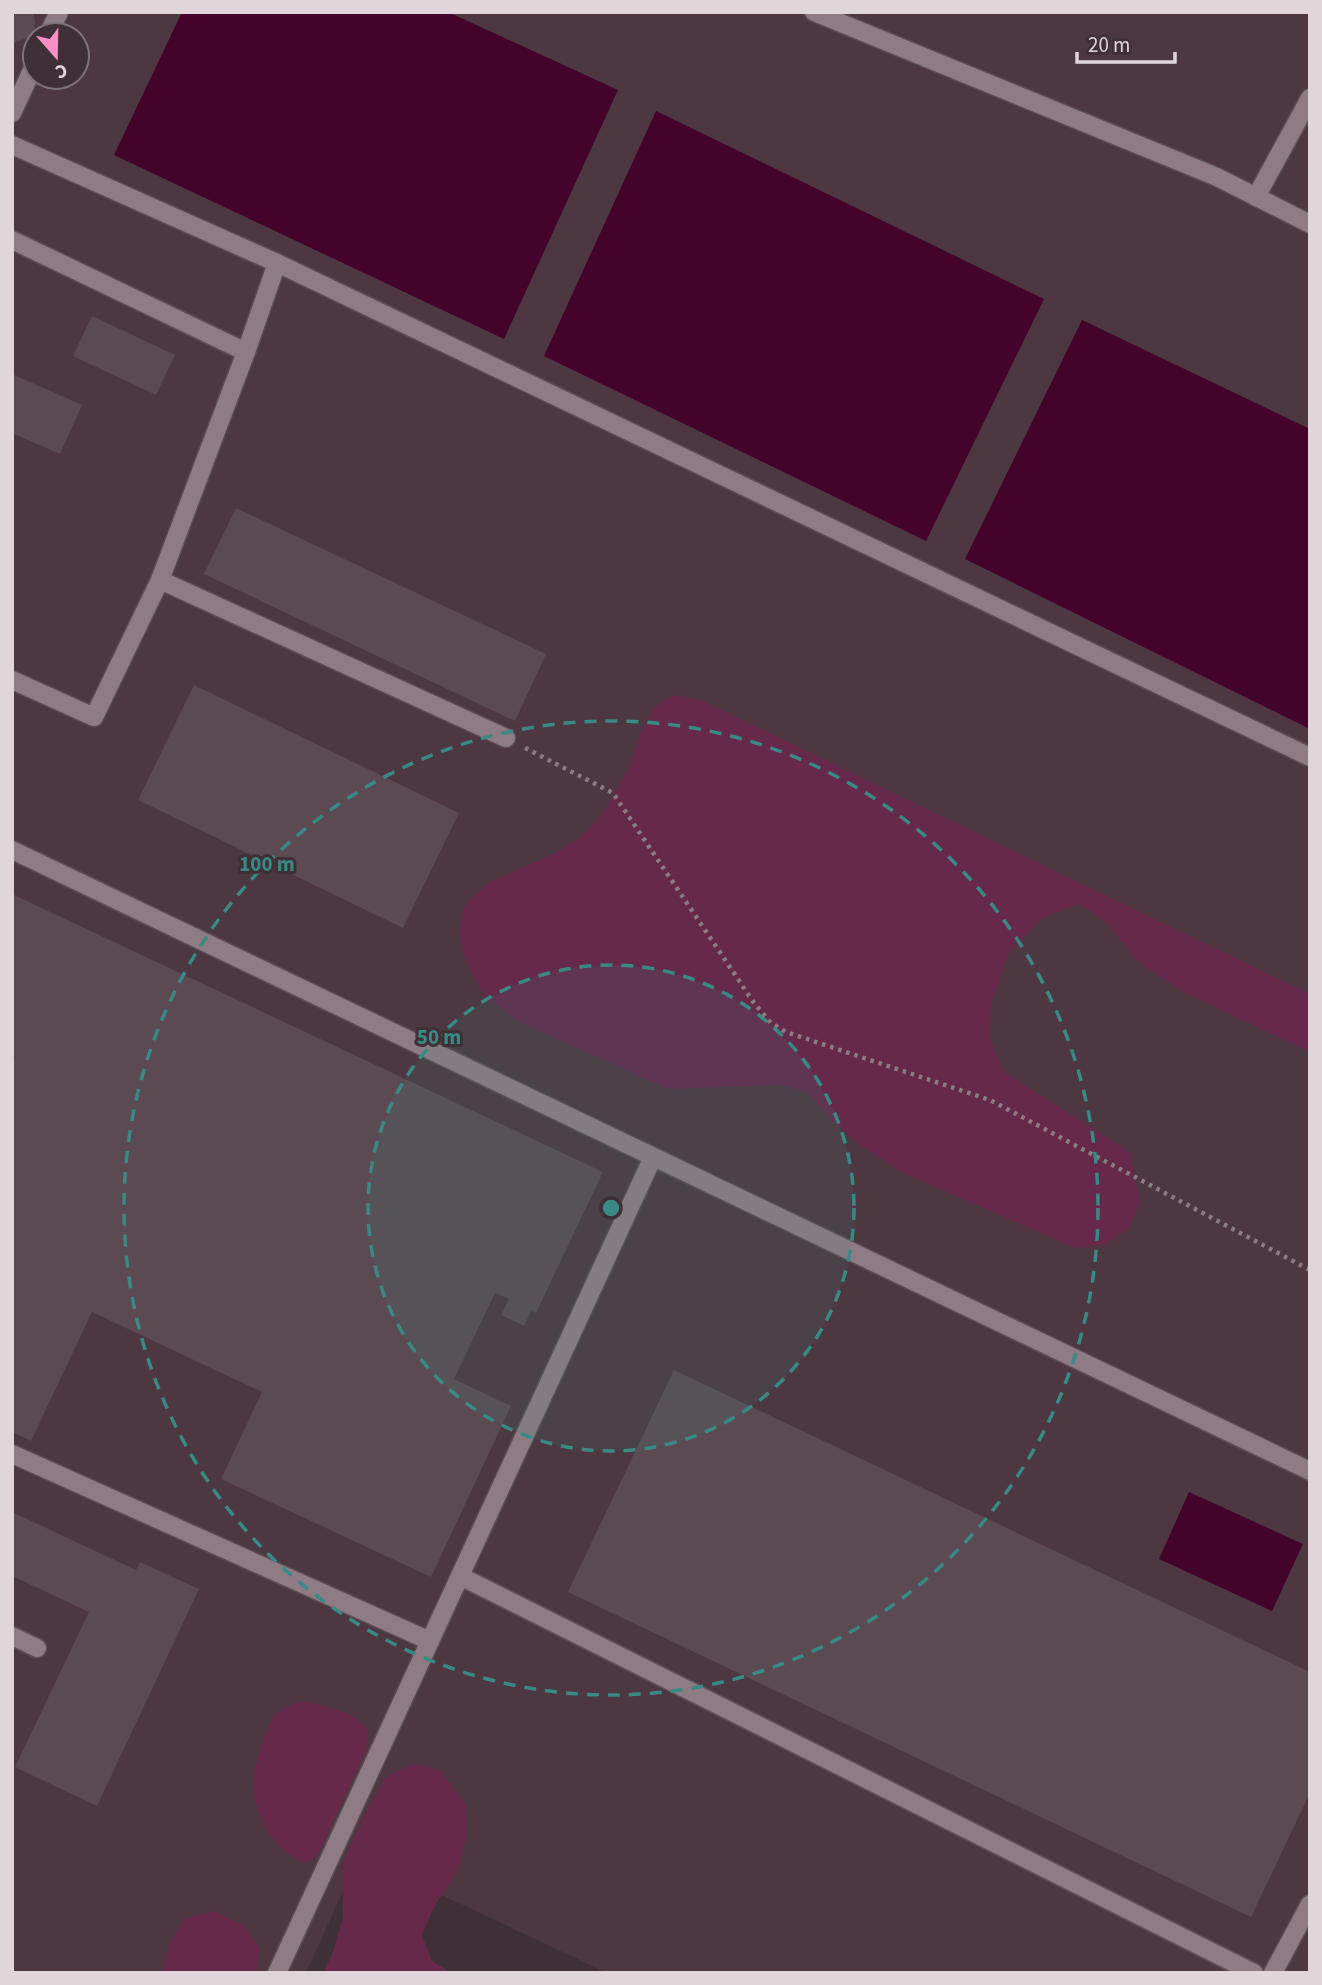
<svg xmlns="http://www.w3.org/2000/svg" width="1322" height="1985" viewBox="0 0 1322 1985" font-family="'Source Sans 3',sans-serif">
	<rect width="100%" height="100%" fill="#3f2f36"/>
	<!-- built -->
	<path fill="#4d3741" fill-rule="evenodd" d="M12,12H1310V1973H607L359,1856L306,1973H12ZM35,35H77V77H35Z"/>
	<!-- green -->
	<g fill="#66294a">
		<path d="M675,695L701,700L1310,994V1052L1181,991L1136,960L1108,924L1079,904L1044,917L1009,953L992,1001L989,1036L1004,1072L1130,1152L1140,1202L1131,1226L1105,1245L1075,1248L899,1171L859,1144L830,1119L808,1093L784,1085L668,1089L521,1023L484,996L465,958L459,932L465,904L488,883L555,853L580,838L603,813L629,767L642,730L655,706Z"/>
		<path d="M300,1701C325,1706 352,1710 369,1730L366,1751L317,1857L305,1863C275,1851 258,1823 254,1791C252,1777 258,1757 262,1744C266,1732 270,1719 280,1711C285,1707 294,1704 300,1701Z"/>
		<path d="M415,1763L441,1771L466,1805L467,1836L457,1872L434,1907L422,1935L432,1961L452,1973H323L332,1955L343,1917L342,1866L363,1817L386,1777Z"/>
		<path d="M214,1911L245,1926L259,1947L257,1973H161L171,1941L185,1918Z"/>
	</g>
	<!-- water -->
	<g fill="#44032b">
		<path d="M182,12H448L618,90L504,339L114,155Z"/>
		<path d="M656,111L1044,299L926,541L544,356Z"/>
		<path d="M1082,320L1310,429V729L965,559Z"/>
		<path d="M1189,1492L1303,1544L1272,1611L1159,1559Z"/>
	</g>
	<!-- building -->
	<g fill="#5c4a52">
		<path d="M12,12H33L35,21L34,30L29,37L14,43Z"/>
		<path d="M92,316L175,355L156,395L73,356Z"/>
		<path d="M12,374L82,405L60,454L12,433Z"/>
		<path d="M236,508L546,654L515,721L204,574Z"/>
		<path d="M194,685L459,813L403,928L138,800Z"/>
		<path d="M12,894L603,1172L536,1313L531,1311L524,1326L501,1315L509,1299L495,1293L454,1379L511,1406L431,1577L221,1479L262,1392L92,1312L31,1441L12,1432V1063L15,1057L12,1056Z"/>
		<path d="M674,1370L1310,1672V1793L1251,1917L568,1592Z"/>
		<path d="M12,1512L136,1570L140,1562L199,1589L97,1806L15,1767L89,1612L12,1576Z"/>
	</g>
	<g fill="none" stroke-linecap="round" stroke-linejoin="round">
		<!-- minor casing -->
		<g stroke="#594c53" stroke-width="21">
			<g id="minor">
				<path d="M814,12L1217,177L1310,224"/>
				<path d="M48,35L59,12"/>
				<path d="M12,113L35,64"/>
				<path d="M12,145L277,263L1310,757"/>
				<path d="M1256,197L1310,98"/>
				<path d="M12,240L246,352L160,580L94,717L12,680"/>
				<path d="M246,352L277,263"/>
				<path d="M160,580L506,738"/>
				<path d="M12,850L1310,1471"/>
				<path d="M12,1454L430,1641"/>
				<path d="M460,1576L1254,1973"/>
				<path d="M12,1636L37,1648"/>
				<path d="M277,1973L653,1157"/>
				<path d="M1273,1973L1310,1904"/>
			</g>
		</g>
		<!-- path -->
		<path stroke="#8a7d82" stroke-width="4.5" stroke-dasharray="3.5 5" stroke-linecap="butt" d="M525,748L613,793L754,1003L771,1023L786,1032L990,1100L1310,1270"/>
		<!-- minor -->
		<use href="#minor" stroke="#8e7b83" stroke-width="18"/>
	</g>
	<!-- distance rings -->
	<circle cx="611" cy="1208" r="243" fill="#398984" fill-opacity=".12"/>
	<g fill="none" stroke="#398984" stroke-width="3.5" stroke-dasharray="12 9">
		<circle cx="611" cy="1208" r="243"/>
		<circle cx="611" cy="1208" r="487"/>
	</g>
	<circle cx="611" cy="1208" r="10" fill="#398984" stroke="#3f2f36" stroke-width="3.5"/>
	<g font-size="21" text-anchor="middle" font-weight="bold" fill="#398984" stroke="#3f2f36" stroke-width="6" stroke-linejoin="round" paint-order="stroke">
		<text x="267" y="871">100 m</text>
		<text x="439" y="1044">50 m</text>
	</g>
	<!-- border -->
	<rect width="1322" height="1985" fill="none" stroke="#e0d6da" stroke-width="28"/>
	<!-- north arrow -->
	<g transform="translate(56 56) rotate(160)"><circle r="33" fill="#3f2f36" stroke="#7f7278" stroke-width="2"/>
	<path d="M0-5L12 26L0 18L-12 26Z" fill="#fb8fc5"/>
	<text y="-10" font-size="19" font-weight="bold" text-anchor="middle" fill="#e0d6da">С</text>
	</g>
	<!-- scale -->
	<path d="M1077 52v10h98v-10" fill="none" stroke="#e0d6da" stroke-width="3.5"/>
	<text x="1088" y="52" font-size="21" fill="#e0d6da" stroke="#3f2f36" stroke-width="5" paint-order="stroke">20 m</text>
</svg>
